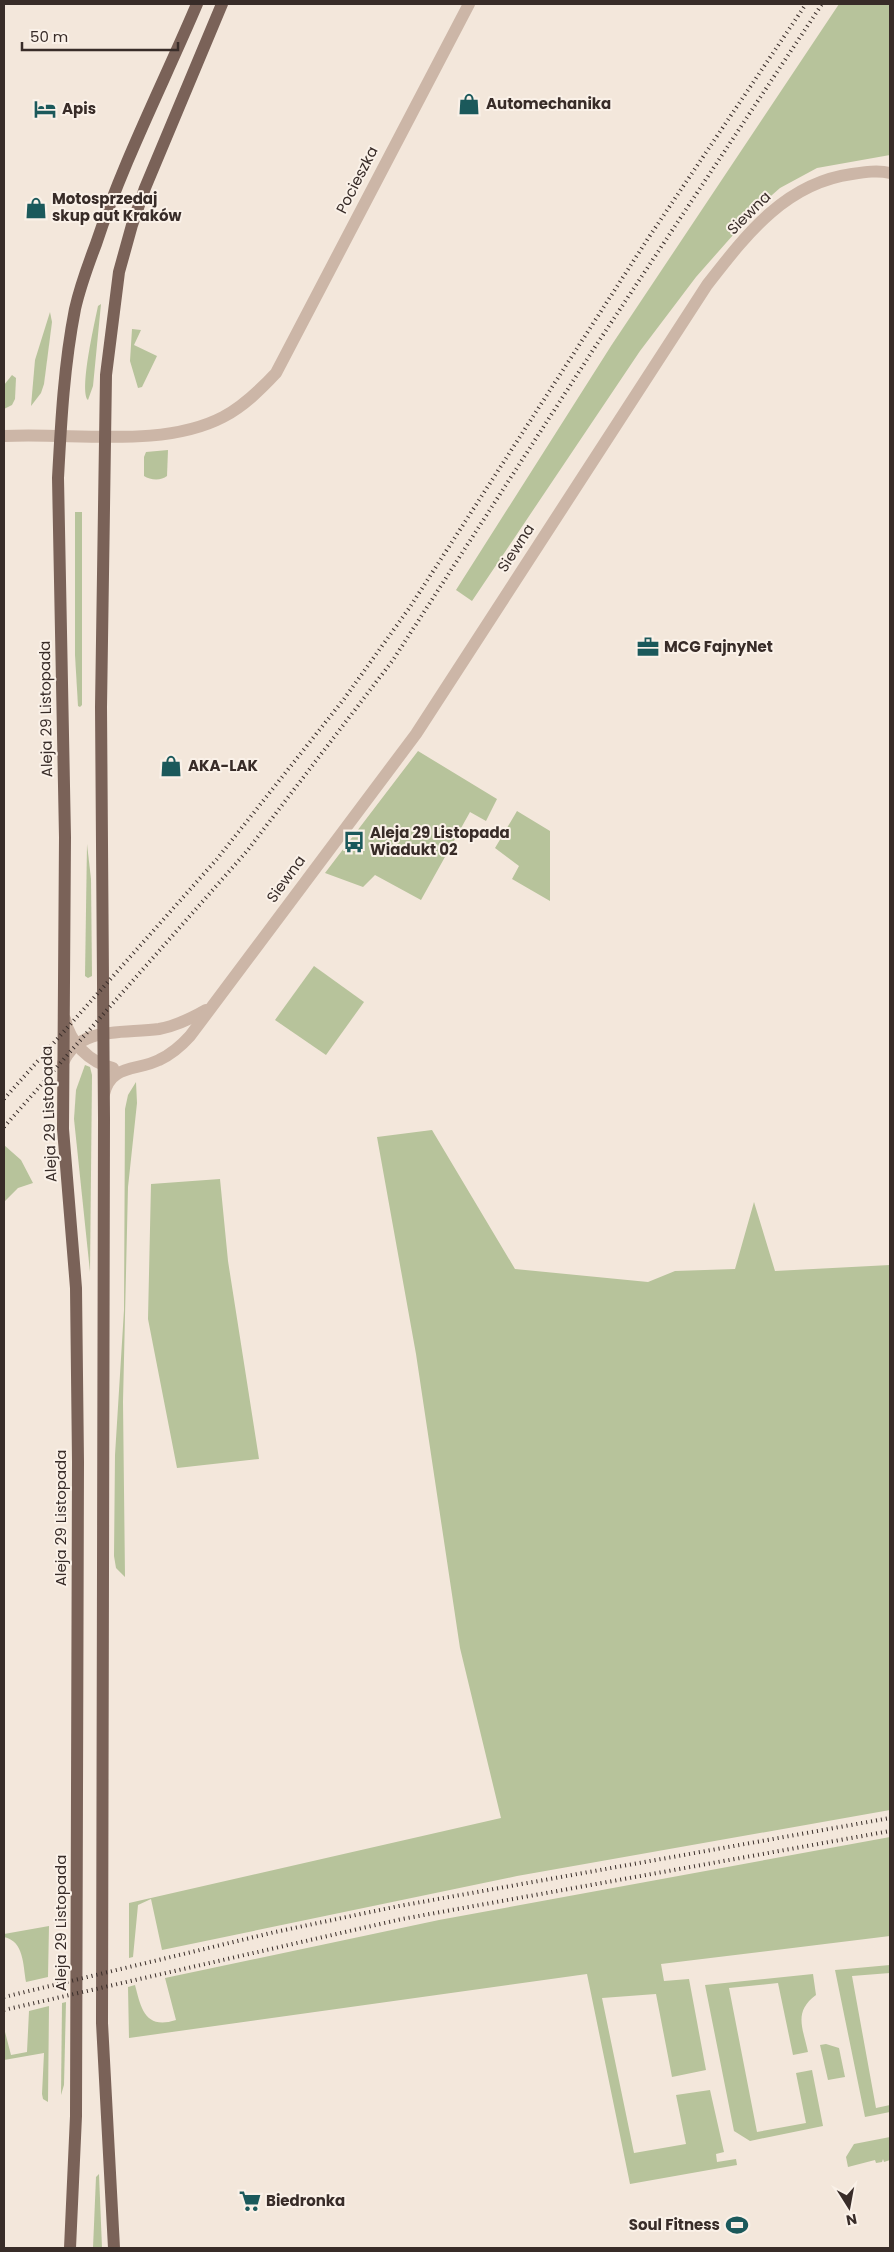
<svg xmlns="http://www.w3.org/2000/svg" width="894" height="2252" viewBox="0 0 894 2252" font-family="Poppins,sans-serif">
	<rect width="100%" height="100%" fill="#f3e7db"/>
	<!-- green -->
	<g fill="#b7c39b">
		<path d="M839,4H890V155L817,168L780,188L756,209L696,277L640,351L472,601L456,590L611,346Z"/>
		<path d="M101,304L93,386L88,400C79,391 95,321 98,306Z"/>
		<path d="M50,312L52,322L44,384L41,393L31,406L35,360Z"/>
		<path d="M132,329L141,330L134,345L157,356L142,387L138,388L130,361Z"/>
		<path d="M12,375L16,378L15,399L12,405L4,409V385Z"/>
		<path d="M168,450L167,476C161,481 150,480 144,476V457L146,452Z"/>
		<path d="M75,512H82V705L80,707L78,706L75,655Z"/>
		<path d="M418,751L497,799L486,821L470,812L421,900L375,875L363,887L325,873Z"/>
		<path d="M517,811L550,831V901L512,879L519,866L495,848Z"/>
		<path d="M87,844L91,879L92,976L88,978L85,976Z"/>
		<path d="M314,966L364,1002L326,1055L275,1020Z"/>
		<path d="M85,1065L90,1067L92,1075L90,1272L74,1119L76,1090Z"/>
		<path d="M136,1082L137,1103L128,1187L123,1402L125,1577L116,1568L114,1556L115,1455L124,1310L125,1109L128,1095Z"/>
		<path d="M432,1130L515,1269L648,1282L675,1271L735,1269L754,1202L775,1271L890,1265V1810L517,1876L162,1950L151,1899L138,1905L133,1957L129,1958V1903L501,1818L460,1648L416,1354L377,1137Z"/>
		<path d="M4,1145L21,1160L33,1183L18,1188L4,1202Z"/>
		<path d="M220,1179L228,1261L259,1459L177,1468L148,1319L151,1184Z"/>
		<path d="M890,1837V1936L661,1964L664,1981L689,1979L706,2070L672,2077L656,1994L602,1998L634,2153L686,2144L676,2095L710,2090L724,2152L716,2154L717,2162L736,2159L737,2165L630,2184L587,1974L129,2038L128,1987L135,1985C141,2008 145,2030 176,2020L165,1978L439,1920Z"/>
		<path d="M49,1926L48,1977L26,1982C23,1965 24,1941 4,1937V1934Z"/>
		<path d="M890,1965V1973L852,1976L876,2108L890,2105V2112L865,2117L835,1970Z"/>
		<path d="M813,1974L816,1995C793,2012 803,2028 808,2052L793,2055L778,1983L729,1988L757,2132L806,2123L796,2073L812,2070L823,2126L750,2141L734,2131L705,1985Z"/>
		<path d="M66,2002L64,2085L61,2095L62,2003Z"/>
		<path d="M49,2006L48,2102L43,2099L42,2094L44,2053L4,2060V2028L11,2055L27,2052L29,2011Z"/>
		<path d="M826,2044L839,2048L845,2077L828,2080L820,2045Z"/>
		<path d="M890,2137V2160L884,2162L883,2159L882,2162L876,2163L875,2160L848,2167L846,2157L854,2144Z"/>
		<path d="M99,2174L102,2248H93L96,2177Z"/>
	</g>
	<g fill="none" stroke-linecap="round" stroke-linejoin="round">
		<!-- minor -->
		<g stroke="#ccb6a7" stroke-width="12">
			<path d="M4,436C72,432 162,449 223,417C244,406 261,389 276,373L469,4"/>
			<path d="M65,1019C70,1043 89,1062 113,1068"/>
			<path d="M63,1063C79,1025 125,1034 159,1029C176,1026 192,1018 206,1010"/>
			<path d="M104,1094C111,1064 137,1071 159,1060C172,1054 181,1046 190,1036L416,734L707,285C746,235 785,183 852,174C865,172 878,170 890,173"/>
		</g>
		<!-- major -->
		<g stroke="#7a6258" stroke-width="12">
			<path d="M70,2248L76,2116L78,1462L76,1288L63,1129L65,837L58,478C61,422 64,365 75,309C80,287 88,265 96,244C123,162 163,84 197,4"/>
			<path d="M114,2248L102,2023L104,1119L101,707L106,375L119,272L132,225L145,188L222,4"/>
		</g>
		<!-- rail -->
		<g stroke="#382c28" stroke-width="4" stroke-dasharray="1 4" stroke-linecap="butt">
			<path d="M4,1099L217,859L344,699L410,607L647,240L806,4"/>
			<path d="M4,1127L247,851L393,660L595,347L822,4"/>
			<path d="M4,1997L275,1932L399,1906L890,1818"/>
			<path d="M4,2010L402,1919L890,1831"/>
		</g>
	</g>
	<!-- icons -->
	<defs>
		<g id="shop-bare" transform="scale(1.725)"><path d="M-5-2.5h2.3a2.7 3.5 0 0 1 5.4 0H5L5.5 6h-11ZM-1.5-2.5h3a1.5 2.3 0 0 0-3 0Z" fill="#1b595b" stroke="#faf1e8" stroke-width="2.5" paint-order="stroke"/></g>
		<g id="hotel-bare" transform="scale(1.725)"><path d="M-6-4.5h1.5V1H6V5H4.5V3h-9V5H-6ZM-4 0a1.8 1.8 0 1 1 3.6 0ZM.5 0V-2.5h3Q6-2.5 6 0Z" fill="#1b595b" stroke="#faf1e8" stroke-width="2.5" paint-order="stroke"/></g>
		<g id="office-bare" transform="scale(1.725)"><path d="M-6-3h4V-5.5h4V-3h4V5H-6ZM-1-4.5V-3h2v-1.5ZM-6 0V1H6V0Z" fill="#1b595b" stroke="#faf1e8" stroke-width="2.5" paint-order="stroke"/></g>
		<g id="bus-bare" transform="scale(1.725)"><path d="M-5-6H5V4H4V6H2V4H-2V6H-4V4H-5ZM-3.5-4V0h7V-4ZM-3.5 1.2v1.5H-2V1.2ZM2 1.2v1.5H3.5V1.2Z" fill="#1b595b" stroke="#faf1e8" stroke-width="2.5" paint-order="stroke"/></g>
		<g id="supermarket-bare" transform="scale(1.725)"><path d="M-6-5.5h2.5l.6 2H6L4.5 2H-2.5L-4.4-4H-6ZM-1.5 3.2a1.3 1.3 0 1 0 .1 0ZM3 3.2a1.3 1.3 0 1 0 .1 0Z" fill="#1b595b" stroke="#faf1e8" stroke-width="2.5" paint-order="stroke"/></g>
		<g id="stadium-bare" transform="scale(1.725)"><path d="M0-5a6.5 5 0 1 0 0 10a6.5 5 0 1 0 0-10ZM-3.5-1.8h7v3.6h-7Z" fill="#1b595b" stroke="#faf1e8" stroke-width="2.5" paint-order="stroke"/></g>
	</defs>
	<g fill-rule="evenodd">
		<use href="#shop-bare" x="469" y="104"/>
		<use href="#hotel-bare" x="45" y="109"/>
		<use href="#shop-bare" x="36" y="208"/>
		<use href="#office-bare" x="648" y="647"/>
		<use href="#shop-bare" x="171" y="766"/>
		<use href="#bus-bare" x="354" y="842"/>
		<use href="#supermarket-bare" x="250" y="2201"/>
		<use href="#stadium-bare" x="737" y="2225"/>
	</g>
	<g text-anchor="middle" stroke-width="4" stroke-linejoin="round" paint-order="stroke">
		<!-- poi labels -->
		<g font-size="15" font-weight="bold" fill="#382c28" stroke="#faf1e8" text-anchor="start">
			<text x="486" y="109">Automechanika</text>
			<text x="62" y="114">Apis</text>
			<text x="52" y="204">Motosprzedaj<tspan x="52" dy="17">skup aut Kraków</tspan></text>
			<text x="664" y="652">MCG FajnyNet</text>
			<text x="188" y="771">AKA-LAK</text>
			<text x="370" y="838">Aleja 29 Listopada<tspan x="370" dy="17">Wiadukt 02</tspan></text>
			<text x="266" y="2206">Biedronka</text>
			<text x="720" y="2230" text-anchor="end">Soul Fitness</text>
		</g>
		<!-- street labels -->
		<g font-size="15" fill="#382c28" stroke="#faf1e8">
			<text transform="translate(357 180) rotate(-63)" y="5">Pocieszka</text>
			<text transform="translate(749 213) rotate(-45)" y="5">Siewna</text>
			<text transform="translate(516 548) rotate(-57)" y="5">Siewna</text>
			<text transform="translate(46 709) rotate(-91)" y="5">Aleja 29 Listopada</text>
			<text transform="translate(286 879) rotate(-54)" y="5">Siewna</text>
			<text transform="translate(49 1114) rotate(-92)" y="5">Aleja 29 Listopada</text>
			<text transform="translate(61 1518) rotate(-90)" y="5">Aleja 29 Listopada</text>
			<text transform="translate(61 1923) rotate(-90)" y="5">Aleja 29 Listopada</text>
		</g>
	</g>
	<!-- border -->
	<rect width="894" height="2252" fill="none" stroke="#382c28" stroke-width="10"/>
	<!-- north arrow -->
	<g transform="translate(849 2207) rotate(169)" stroke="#faf1e8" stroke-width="4" paint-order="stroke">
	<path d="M0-4L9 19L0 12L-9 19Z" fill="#382c28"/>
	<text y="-8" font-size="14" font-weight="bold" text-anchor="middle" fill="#382c28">N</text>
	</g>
	<!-- scale -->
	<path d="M22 42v8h156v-8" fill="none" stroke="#382c28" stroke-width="2.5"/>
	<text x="30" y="42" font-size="15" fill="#382c28" stroke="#faf1e8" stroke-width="4" paint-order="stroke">50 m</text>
</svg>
